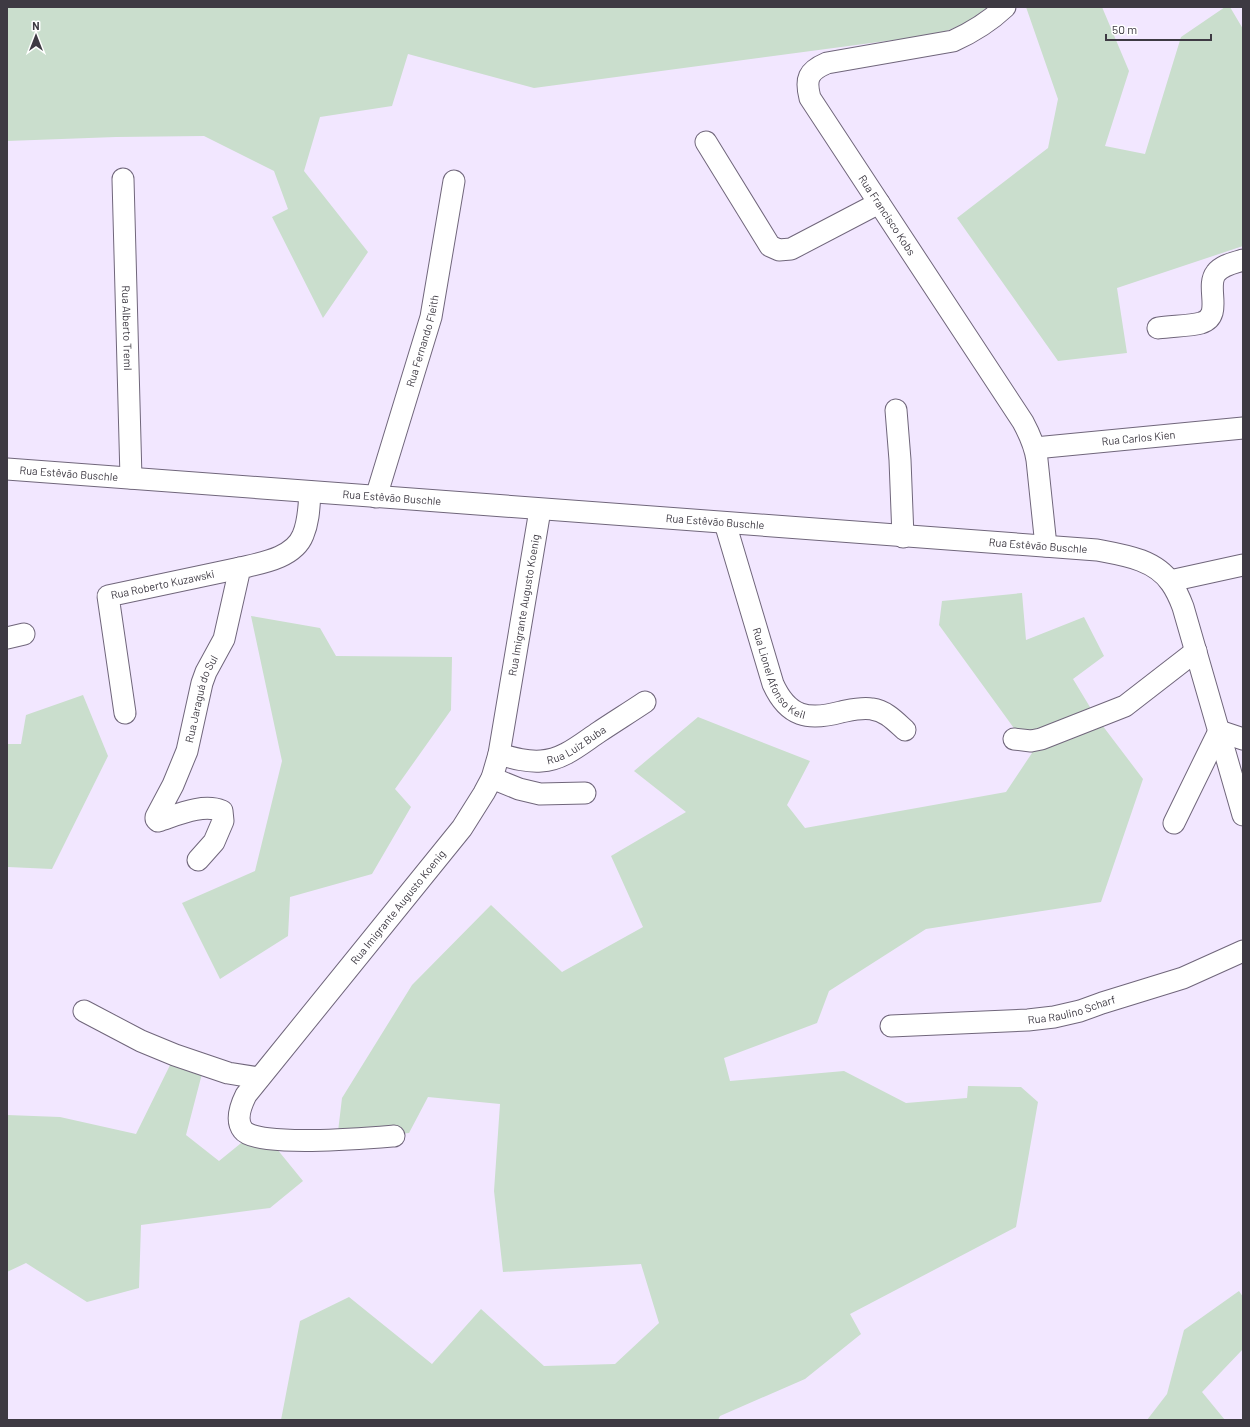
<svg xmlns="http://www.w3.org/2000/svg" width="1250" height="1427" viewBox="0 0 1250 1427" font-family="Barlow,sans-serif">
	<rect width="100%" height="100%" fill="#f2e7ff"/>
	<!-- green -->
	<g fill="#cadecd">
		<path d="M7,7H988L966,23L939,34L534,88L408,54L392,106L320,117L304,171L368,252L323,318L272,217L288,209L274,171L204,136L116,137L7,141Z"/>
		<path d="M1026,7H1102L1129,71L1105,146L1145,154L1181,37L1225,7H1230L1243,29V246L1117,288L1127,353L1058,361L957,218L1048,148L1058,99Z"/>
		<path d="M1022,593L1026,640L1084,617L1104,656L1073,679L1096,717L1143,779L1101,902L926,929L829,991L817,1023L724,1058L730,1081L844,1071L906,1103L967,1098L968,1086L1021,1087L1038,1102L1016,1227L850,1314L861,1334L805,1379L720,1416L718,1420H281L300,1321L349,1297L432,1364L481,1309L544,1366L615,1364L659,1323L641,1264L503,1272L494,1191L500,1104L428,1097L409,1133L337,1140L342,1098L412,985L491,905L562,972L643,927L611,856L686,812L634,771L698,717L810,761L787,805L805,828L1006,792L1032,753L939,625L942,601Z"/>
		<path d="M251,616L320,628L336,656L452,657L451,710L395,789L411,807L372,874L290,897L288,936L220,979L182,903L255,871L282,761Z"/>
		<path d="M83,695L108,756L52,869L8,867L7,861V744H21L26,715Z"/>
		<path d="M175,1055L204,1066L186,1135L219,1161L251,1135L268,1138L303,1181L270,1208L141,1225L139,1288L87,1302L26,1263L7,1272V1115L60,1117L136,1134Z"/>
		<path d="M1239,1291L1243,1297V1349L1202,1392L1225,1420H1147L1167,1394L1184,1330Z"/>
	</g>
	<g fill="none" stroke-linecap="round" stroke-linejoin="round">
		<!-- minor casing -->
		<g stroke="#70667b" stroke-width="23">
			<g id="minor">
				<path id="s1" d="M1005,7C988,23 973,32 953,41L827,63C808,71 805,79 810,98L1023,422C1030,435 1035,446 1037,460L1046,546"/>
				<path d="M706,142L770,246L779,250L791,249L879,203"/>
				<path id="s2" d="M123,179L131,478"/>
				<path d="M1158,328C1170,326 1190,326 1201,323C1224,316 1205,287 1216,273C1222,265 1234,263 1243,260"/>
				<path d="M896,410L900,460L903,537"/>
				<path id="s3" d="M1035,448L1243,428"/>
				<path id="s4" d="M7,469L1097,550C1123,555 1155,559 1171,583C1176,590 1180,599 1183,607L1243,815"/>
				<path id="s5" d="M376,497L431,317L454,181"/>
				<path id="s6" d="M725,523L773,684C788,717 808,721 841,712C851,710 862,707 872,709C886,711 895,721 905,730"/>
				<path d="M1170,581L1243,565"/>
				<path d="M7,638L24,634"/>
				<path id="s7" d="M125,713L108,596L240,568"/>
				<path d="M1014,739L1031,741L1041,739L1125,706L1196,651"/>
				<path id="s8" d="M499,754C513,758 526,762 541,761C563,760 581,744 599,732C614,722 630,712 645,702"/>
				<path d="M492,778L519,789L540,794L585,793"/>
				<path d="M1174,823L1219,731L1243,739"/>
				<path id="s9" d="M198,860L214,842L223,821L222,811C203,803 177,815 158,821L156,819V817L173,785L187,751L202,683L206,672L224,639L240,568C261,563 294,558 303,535C309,521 309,506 310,492"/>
				<path d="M84,1011L141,1041L175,1055L228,1073L259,1078"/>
				<path id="s10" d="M891,1026L1028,1020L1054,1017L1080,1011L1102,1003L1183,978L1243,951"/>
				<path id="s11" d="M394,1136C370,1138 256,1148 243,1130C235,1120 241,1105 246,1095L462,828L484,793L492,778L499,754L540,510"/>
			</g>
		</g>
		<!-- minor -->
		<use href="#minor" stroke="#fff" stroke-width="21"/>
	</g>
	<g text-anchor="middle" stroke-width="3" stroke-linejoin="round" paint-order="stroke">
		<!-- street labels -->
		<g font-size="11" fill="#3e3a43" stroke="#fff">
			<text dy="4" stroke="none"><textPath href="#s1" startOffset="375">Rua Francisco Kobs</textPath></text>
			<text dy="4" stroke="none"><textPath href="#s2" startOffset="149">Rua Alberto Treml</textPath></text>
			<text dy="4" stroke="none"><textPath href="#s5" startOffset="163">Rua Fernando Fleith</textPath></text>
			<text dy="4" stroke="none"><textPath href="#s3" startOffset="104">Rua Carlos Kien</textPath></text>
			<text dy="4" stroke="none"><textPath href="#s4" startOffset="62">Rua Estêvão Buschle</textPath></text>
			<text dy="4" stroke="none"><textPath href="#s4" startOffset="386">Rua Estêvão Buschle</textPath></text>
			<text dy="4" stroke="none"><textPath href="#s4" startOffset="710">Rua Estêvão Buschle</textPath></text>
			<text dy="4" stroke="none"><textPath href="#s4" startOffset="1034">Rua Estêvão Buschle</textPath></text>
			<text dy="4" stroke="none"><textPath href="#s7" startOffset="174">Rua Roberto Kuzawski</textPath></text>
			<text dy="4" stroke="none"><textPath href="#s11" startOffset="768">Rua Imigrante Augusto Koenig</textPath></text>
			<text dy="4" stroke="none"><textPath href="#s6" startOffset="162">Rua Lionel Afonso Keil</textPath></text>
			<text dy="4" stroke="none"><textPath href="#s9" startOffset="255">Rua Jaraguá do Sul</textPath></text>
			<text dy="4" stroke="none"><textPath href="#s8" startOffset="82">Rua Luiz Buba</textPath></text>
			<text dy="4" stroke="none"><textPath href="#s11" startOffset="432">Rua Imigrante Augusto Koenig</textPath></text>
			<text dy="4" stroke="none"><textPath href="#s10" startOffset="182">Rua Raulino Scharf</textPath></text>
		</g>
	</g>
	<!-- border -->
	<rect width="1250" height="1427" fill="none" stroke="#3e3a43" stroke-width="16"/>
	<!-- north arrow -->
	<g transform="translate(36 36)" stroke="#ffffff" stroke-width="3" paint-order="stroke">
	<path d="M0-3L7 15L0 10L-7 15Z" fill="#3e3a43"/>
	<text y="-6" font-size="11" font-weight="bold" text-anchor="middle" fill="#3e3a43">N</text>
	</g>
	<!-- scale -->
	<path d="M1106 34v6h105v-6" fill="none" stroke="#3e3a43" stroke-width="2"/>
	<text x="1112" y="34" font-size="12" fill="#3e3a43" stroke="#ffffff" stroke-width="3" paint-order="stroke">50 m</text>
</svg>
